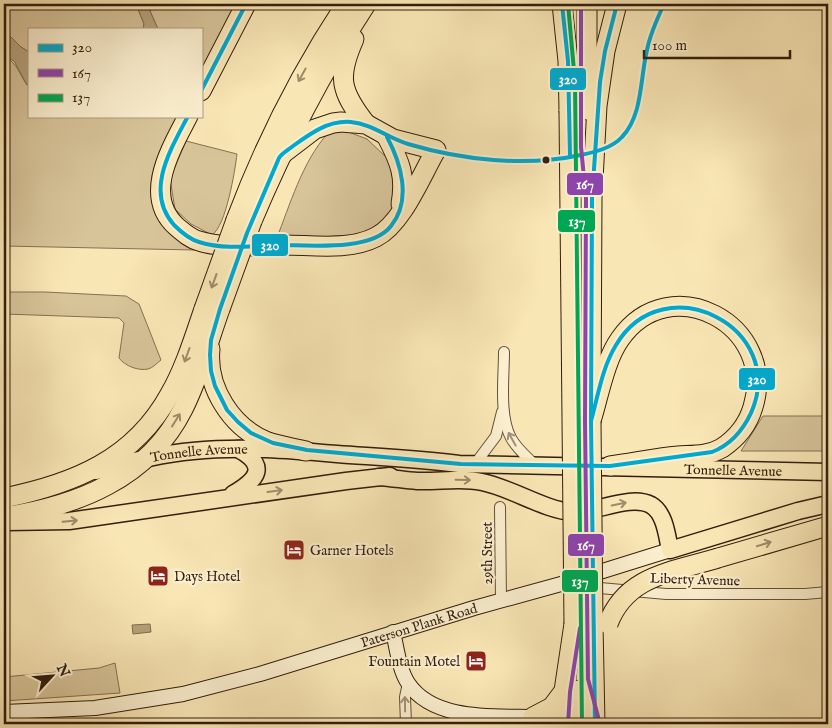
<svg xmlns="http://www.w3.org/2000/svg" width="832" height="728" viewBox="0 0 832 728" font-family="'IM FELL English',serif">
	<rect width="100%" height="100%" fill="#f9e6b5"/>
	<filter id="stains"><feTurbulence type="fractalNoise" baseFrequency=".004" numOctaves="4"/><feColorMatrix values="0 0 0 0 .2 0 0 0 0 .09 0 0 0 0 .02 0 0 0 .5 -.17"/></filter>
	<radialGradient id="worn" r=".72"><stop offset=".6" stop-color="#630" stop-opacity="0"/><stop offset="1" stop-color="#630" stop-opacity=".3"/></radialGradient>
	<!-- green -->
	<g fill="#d7c499" stroke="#847154">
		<path d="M4,4H136L144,24L143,29H29V52L21,47L11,37L4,38Z"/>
		<path d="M151,4H239L201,75V29H158L150,11Z"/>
		<path d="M4,56C18,64 18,72 27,85L29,84V116H180L152,176L160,223L194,250L4,246Z"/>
		<path d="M346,131L367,139L387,158L396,182L394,210L383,224L365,234L276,240C290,205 302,162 328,133Z"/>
		<path d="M186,141L237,154C235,171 226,226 212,235L191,224L175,209L170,179Z"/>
		<path d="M4,292H45L126,296L139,304L161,360C158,362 153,368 148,369C138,371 125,366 119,358L124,323L119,318L4,314Z"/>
		<path d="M763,416H828V451H741Z"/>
		<path d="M115,663L120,693L4,701V677L99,668Z"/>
	</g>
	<!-- water -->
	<g fill="#b5a27c" stroke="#816d50">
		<path d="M136,4H151L150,11L158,29H143L144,24Z"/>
		<path d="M11,37L21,47L29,52V84L27,85L14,61L4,56V38Z"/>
		<path d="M150,624L151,632L133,634L132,625Z"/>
	</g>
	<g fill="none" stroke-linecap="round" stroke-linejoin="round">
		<!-- street casing -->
		<g stroke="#645038" stroke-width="12">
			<g id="street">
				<path d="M504,352C504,377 499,416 511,438C517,449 527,457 535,465"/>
				<path d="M475,464L496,436L502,412"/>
				<path d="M500,507L501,600"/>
				<path d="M589,587L666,594H805L828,592"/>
				<path d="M406,724L405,697L408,683"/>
			</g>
		</g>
		<!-- secondary casing -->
		<g stroke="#321e0e" stroke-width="16">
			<g id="secondary">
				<path d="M393,632C397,649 399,669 408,683C433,721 494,716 533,717"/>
				<path id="s1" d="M4,712L95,708L183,694L260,674L474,608L561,584L670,550"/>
			</g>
		</g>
		<!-- primary casing -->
		<g stroke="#321e0e" stroke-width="19">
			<g id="primary">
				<path id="s2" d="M96,471C128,462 160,454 193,451C241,446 290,450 337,454C378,457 418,459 459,464L828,472"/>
				<path d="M379,477C392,478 405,480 417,481C439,482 461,477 482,482C512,488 544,510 572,512C596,513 630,494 651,505C665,513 667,536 670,550L798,511L828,504"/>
				<path d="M233,494C257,480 269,466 238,449"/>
				<path d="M6,522L69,521L346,481L390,476"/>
				<path d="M533,717L549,724"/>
			</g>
		</g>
		<!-- highway casing -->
		<g stroke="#321e0e" stroke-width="21">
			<g id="highway">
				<path d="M562,4L568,61L569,111"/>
				<path d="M354,39C337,77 340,91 366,124"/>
				<path d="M201,91L246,4"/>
				<path d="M587,110V4"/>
				<path d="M188,116C171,149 142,196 177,227C184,233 191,239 199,241C222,249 259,245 283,245C312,245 349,251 376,237C402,224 421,176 436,150L393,139L366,124L341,122L333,123L315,129L281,155"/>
				<path d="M387,137C400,162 406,176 401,204"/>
				<path d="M236,220C265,143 301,72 346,4"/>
				<path d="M252,221C284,145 321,73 366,4"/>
				<path d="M210,349C206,388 232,428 268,442C280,446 294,448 306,451"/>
				<path d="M591,400L592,198L597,106L605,51L617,4"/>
				<path d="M591,421C599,395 605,360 620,339C670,267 778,325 753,407C748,424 737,438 722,448C708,456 693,455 678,456C655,458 633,463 610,466"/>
				<path d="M4,498C73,484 134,460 170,394C185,368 194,338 204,309"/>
				<path d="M4,517C76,506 148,479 183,409C199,378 208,342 220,309"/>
				<path d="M718,558L828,526"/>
				<path d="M593,624L595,724"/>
				<path d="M575,690L576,724"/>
				<path d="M533,717L552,707L564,691"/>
				<path d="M562,724L564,691L574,624"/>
			</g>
		</g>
		<!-- street -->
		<use href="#street" stroke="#fbefcf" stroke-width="10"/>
		<!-- secondary -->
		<use href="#secondary" stroke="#fbefcf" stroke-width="14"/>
		<!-- primary -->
		<use href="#primary" stroke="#f9e6b5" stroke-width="16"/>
		<!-- highway -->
		<use href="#highway" stroke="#f9e6b5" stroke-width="19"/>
		<!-- highway-bridge casing -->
		<g stroke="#321e0e" stroke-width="21" stroke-linecap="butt">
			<g id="highway-bridge">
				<path d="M569,111L574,624"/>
				<path d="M204,309L236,220"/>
				<path d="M220,309L252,221"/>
				<path d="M591,421L593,624"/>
				<path d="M608,624C626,575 673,572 718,558"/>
			</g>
		</g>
		<!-- highway-bridge -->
		<use href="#highway-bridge" stroke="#f9e6b5" stroke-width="19"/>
		<!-- bus-1 casing -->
		<g stroke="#fbefcf" stroke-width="8">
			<g id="bus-1">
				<path d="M562,4L568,61L570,155"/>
				<path d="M201,91L246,4"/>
				<path d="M188,116C171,149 144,191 174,225C181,232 189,239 199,242C224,250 253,246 278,245C308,245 371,252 391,226C412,200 401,163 387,137"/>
				<path d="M591,421C598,396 602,368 616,345C664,264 789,328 751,413C743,430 730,445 712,452L610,466L461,464L307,450L273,443L251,433L238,422L227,410L215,386L211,371L210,355L211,340L220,309L247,233L279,158C282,153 288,150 293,146C311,133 329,120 351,122C372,124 388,138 408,144C462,160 525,167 581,155C595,152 612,148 622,137C643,115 640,78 647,50C650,34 657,19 664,4"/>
				<path d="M595,724L591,421L592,198L600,82L605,51L617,4"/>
			</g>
		</g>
		<!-- bus-2 casing -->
		<g stroke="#fbefcf" stroke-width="8">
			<g id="bus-2">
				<path d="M581,4V147L586,198L585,421L588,679L600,724"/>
				<path d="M568,724L570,692L580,628"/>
			</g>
		</g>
		<!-- bus-3 casing -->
		<g stroke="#fbefcf" stroke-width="8">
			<path id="bus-3" d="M568,4L575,82L582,724"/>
		</g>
		<!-- bus-1 -->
		<use href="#bus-1" stroke="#00a9ce" stroke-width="4"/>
		<!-- bus-2 -->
		<use href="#bus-2" stroke="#8e44ad" stroke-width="4"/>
		<!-- bus-3 -->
		<use href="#bus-3" stroke="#00a651" stroke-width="4"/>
	</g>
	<!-- one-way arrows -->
	<defs><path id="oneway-shaft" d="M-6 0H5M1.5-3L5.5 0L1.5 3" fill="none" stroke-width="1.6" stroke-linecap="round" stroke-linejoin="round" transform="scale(1.25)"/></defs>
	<g stroke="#9f8c6a">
		<use href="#oneway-shaft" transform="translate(302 75) rotate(119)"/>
		<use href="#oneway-shaft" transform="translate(214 281) rotate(110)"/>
		<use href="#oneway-shaft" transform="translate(187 355) rotate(110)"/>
		<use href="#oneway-shaft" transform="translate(176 420) rotate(-58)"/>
		<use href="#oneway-shaft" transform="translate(463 480) rotate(1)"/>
		<use href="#oneway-shaft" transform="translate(275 491) rotate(-8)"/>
		<use href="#oneway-shaft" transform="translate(619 504) rotate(-12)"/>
		<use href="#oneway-shaft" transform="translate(70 521) rotate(-5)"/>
		<use href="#oneway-shaft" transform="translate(764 544) rotate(-17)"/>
	</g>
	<g stroke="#a19178">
		<use href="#oneway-shaft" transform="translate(512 439) rotate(-119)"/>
		<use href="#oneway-shaft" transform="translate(405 704) rotate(-91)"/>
	</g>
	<!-- icons -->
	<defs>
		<g id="hotel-square" transform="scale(1.125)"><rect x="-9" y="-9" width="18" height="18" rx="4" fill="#8f2418" stroke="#fbefcf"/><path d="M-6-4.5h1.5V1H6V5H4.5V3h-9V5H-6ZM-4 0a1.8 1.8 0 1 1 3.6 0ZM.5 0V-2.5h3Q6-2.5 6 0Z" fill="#fff"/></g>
	</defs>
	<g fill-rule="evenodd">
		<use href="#hotel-square" x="294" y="550"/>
		<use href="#hotel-square" x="158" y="576"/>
		<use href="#hotel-square" x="476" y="661"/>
	</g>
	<!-- markers -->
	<circle fill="#321e0e" stroke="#fbefcf" stroke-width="2" cx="546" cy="160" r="4.5"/>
	<g text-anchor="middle" stroke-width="4.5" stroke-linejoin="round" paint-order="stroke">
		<!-- street labels -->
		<g font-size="14" fill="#321e0e" stroke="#fbefcf">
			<text dy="5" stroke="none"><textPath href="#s2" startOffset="105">Tonnelle Avenue</textPath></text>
			<text dy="5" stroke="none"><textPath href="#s2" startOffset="640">Tonnelle Avenue</textPath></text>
			<text transform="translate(487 553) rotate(-90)" y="5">29th Street</text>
			<text transform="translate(695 579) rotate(2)" y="5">Liberty Avenue</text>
			<text dy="5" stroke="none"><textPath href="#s1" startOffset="426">Paterson Plank Road</textPath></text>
		</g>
		<!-- poi labels -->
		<g font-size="14" fill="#321e0e" stroke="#fbefcf" text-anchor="start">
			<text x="310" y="555">Garner Hotels</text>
			<text x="174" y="581">Days Hotel</text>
			<text x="460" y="666" text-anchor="end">Fountain Motel</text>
		</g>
	</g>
	<g stroke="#fbefcf" stroke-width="2">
		<rect x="549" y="67" width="38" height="24" rx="5" fill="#00a9ce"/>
		<rect x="566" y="172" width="38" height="24" rx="5" fill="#8e44ad"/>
		<rect x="557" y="209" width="39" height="24" rx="5" fill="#00a651"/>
		<rect x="251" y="233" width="38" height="24" rx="5" fill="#00a9ce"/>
		<rect x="738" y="367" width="38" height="24" rx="5" fill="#00a9ce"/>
		<rect x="567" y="533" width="38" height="24" rx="5" fill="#8e44ad"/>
		<rect x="561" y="569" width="38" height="24" rx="5" fill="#00a651"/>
	</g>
	<g font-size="14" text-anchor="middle" font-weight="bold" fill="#fff">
		<text x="568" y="84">320</text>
		<text x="585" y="189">167</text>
		<text x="577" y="226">137</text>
		<text x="270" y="250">320</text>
		<text x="757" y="384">320</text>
		<text x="586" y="550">167</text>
		<text x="580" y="586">137</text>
	</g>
	<!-- margin -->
	<rect width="832" height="728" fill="none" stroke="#f9e6b5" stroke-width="20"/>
	<rect x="5" y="5" width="822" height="718" fill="none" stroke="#321e0e" stroke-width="2.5"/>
	<rect x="10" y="10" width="812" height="708" fill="none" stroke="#321e0e"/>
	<!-- legend -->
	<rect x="28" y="28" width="175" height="90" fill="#fbefcf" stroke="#ab9b82"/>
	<rect x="38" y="44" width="25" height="8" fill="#00a9ce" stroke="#ab9b82"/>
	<text x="72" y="52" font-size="15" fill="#321e0e">320</text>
	<rect x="38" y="69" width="25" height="8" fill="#8e44ad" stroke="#ab9b82"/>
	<text x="72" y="78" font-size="15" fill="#321e0e">167</text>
	<rect x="38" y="94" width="25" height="8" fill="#00a651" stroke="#ab9b82"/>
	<text x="72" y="102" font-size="15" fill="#321e0e">137</text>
	<!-- north arrow -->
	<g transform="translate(52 676) rotate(64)" stroke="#fbefcf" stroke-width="4" paint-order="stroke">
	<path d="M0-4L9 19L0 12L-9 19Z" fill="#321e0e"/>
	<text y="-8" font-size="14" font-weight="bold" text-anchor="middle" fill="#321e0e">N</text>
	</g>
	<!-- scale -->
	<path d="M644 50v8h146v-8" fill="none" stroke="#321e0e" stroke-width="2.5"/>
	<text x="652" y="50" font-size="15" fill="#321e0e" stroke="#fbefcf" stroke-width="4" paint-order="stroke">100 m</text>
	<rect width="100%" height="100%" filter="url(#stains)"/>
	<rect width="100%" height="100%" fill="url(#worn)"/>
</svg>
